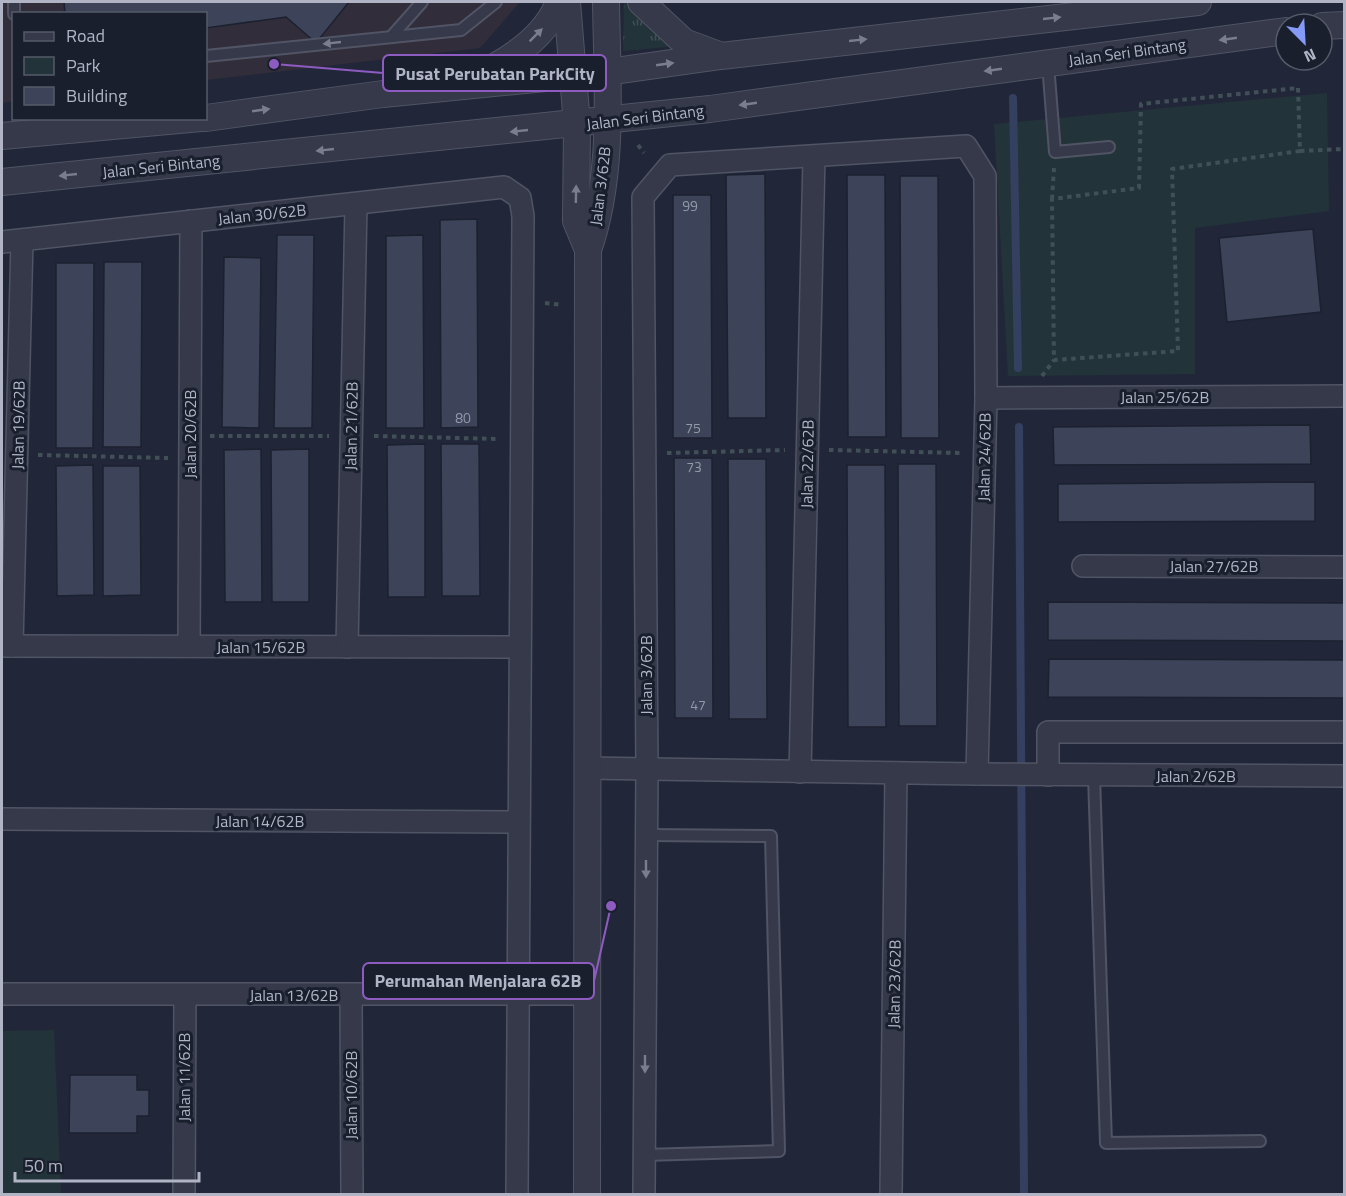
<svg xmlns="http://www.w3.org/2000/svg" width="1346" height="1196" viewBox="0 0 1346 1196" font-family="'Titillium Web',sans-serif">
	<defs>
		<pattern id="grass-tufts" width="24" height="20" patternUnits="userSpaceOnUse" patternTransform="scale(1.5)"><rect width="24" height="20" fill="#23333a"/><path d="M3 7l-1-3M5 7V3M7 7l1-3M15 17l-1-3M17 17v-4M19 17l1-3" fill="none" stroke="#404e55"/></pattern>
	</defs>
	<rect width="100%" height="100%" fill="#212739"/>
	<!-- medical -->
	<path fill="#312d3a" d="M2,2H520L480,48L206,80V14H14L13,101L2,103Z"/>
	<!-- grass -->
	<path fill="url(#grass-tufts)" d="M624,2H633L676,46L623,51Z"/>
	<!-- park -->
	<g fill="#23333a">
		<path d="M1327,93L1329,211L1195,228V374L1008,376L994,124Z"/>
		<path d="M54,1030L61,1194H2V1031Z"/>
	</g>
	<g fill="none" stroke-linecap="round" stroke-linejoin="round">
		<!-- stream -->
		<g stroke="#353f60" stroke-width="8">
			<path d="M1013,98L1018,368"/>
			<path d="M1019,427L1024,1194"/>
		</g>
	</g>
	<!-- building -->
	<g fill="#3d4459" stroke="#1c2130" stroke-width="1.5">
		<path d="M64,2H349L316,43L286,17L206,28V14H65Z"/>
		<path d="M765,174L766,418H728L726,175Z"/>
		<path d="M847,175H885L886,437H848Z"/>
		<path d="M900,176H938L939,438H901Z"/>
		<path d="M673,195H711L712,438H673Z"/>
		<path d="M477,219L478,427L441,428L440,220Z"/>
		<path d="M1313,229L1321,312L1227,322L1219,238Z"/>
		<path d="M277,235H314L312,428H274Z"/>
		<path d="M423,235L424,428H386V236Z"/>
		<path d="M224,257L261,258L259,428L222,427Z"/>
		<path d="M104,262H142L141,447H103Z"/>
		<path d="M56,263H94L93,448H56Z"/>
		<path d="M1310,425L1311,464L1054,465L1053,427Z"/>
		<path d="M425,444V597H388L387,445Z"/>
		<path d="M441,444H479L480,596H442Z"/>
		<path d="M261,449L262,602H225L224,450Z"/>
		<path d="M309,449V602H272L271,450Z"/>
		<path d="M674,458H712L713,718H675Z"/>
		<path d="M728,459H766L767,719H729Z"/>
		<path d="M898,464H936L937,726H899Z"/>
		<path d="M93,465L94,595L57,596L56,466Z"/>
		<path d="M847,465H885L886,727H848Z"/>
		<path d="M103,466H140L141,595L103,596Z"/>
		<path d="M1315,482V521L1058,522V484Z"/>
		<path d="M1048,602L1344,603V641L1048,640Z"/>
		<path d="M1049,659L1344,660V698L1048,697Z"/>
		<path d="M70,1075H137V1090H149V1116H137V1133H69Z"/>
	</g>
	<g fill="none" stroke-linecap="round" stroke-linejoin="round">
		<!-- service casing -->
		<g stroke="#505464" stroke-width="14">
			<g id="service">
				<path d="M14,2V14"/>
				<path d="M391,37L422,2"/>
				<path d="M206,56L461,30L496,2"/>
				<path d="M1048,64L1055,152L1109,147"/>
				<path d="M1094,776L1106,1143L1260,1141"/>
				<path d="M644,1155L779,1151L771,836L647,835"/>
			</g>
		</g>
		<!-- minor casing -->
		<g stroke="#505464" stroke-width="24">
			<g id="minor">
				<path d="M2,242L504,187L520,198L523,216L517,1194"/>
				<path d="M986,398L1344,396"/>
				<path d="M1083,566L1344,567"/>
				<path d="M2,646L520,647"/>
				<path d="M12,646L22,240"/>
				<path d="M189,646L191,221"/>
				<path d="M347,647L356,205"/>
				<path d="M586,768L977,774L1344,776"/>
				<path d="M800,772L814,157"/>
				<path d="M1048,775V732H1344"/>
				<path d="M2,819L519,822"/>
				<path d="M2,994H586"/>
				<path d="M351,995L352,1194"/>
				<path d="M184,1194L185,996"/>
				<path d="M644,1194L647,769L643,197L670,165L966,146L985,176L986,398L977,774"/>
				<path d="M891,1194L896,773"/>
			</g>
		</g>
		<!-- tertiary casing -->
		<g stroke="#505464" stroke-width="28">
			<g id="tertiary">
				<path d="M567,2L577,125L576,221L588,250"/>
				<path d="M641,2L684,42L719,55"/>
				<path d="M1322,26L1344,25"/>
				<path d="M468,80C504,64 545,40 559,2"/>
				<path d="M206,118L383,94L607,72L721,56L1198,2"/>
				<path d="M2,136L201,118"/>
				<path d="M2,182L710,109L1286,31"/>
				<path d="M587,1194L588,250C615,174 607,81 606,2"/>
			</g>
		</g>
		<!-- path -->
		<g stroke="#415057" stroke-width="4" stroke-dasharray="4.5 4.5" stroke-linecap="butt">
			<path d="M1298,88L1300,151L1172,169L1178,351L1054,360L1052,199L1139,188L1141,104Z"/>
			<path d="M638,145L644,153"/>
			<path d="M1300,151L1344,149"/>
			<path d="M1052,199L1054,168"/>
			<path d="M545,303L562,305"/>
			<path d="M1042,376L1054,360"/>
			<path d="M210,436H329"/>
			<path d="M374,436L500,439"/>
			<path d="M829,450L962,453"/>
			<path d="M667,453L785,450"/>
			<path d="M38,455L168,458"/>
		</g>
		<!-- service -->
		<use href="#service" stroke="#353949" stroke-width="10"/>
		<!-- minor -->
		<use href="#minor" stroke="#353949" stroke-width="21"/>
		<!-- tertiary -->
		<use href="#tertiary" stroke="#353949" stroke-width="26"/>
	</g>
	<!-- one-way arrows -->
	<defs><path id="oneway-solid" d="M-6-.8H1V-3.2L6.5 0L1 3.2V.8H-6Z" transform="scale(1.5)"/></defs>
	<g fill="#797d8d">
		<use href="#oneway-solid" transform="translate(1052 18) rotate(-6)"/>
		<use href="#oneway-solid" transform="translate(536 35) rotate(-45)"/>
		<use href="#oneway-solid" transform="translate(1228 39) rotate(172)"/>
		<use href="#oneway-solid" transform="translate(858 40) rotate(-6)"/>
		<use href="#oneway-solid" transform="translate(332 43) rotate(174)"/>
		<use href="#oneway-solid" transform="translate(665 64) rotate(-8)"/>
		<use href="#oneway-solid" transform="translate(993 70) rotate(172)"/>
		<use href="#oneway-solid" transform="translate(748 104) rotate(172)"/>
		<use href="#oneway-solid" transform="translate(261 110) rotate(-8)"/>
		<use href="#oneway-solid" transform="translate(519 131) rotate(174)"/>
		<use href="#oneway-solid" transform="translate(325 150) rotate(174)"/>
		<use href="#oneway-solid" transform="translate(68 175) rotate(174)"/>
		<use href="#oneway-solid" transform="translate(576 194) rotate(-89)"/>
		<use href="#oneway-solid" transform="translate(646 869) rotate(90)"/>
		<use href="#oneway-solid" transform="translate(645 1064) rotate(90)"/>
	</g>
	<g text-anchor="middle" stroke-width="6" stroke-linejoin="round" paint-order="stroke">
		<!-- number labels -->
		<g font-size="14" fill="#9398aa">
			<text x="690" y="211">99</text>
			<text x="463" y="423">80</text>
			<text x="693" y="433">75</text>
			<text x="694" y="472">73</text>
			<text x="698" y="710">47</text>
		</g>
		<!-- street labels -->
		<g font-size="16" fill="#b0b4c5" stroke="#1a1f2e">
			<text transform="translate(1127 52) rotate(-8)" y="6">Jalan Seri Bintang</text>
			<text transform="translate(645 117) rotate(-7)" y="6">Jalan Seri Bintang</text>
			<text transform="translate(161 166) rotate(-6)" y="6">Jalan Seri Bintang</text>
			<text transform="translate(600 186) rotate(-83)" y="6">Jalan 3/62B</text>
			<text transform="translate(262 214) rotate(-6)" y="6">Jalan 30/62B</text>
			<text x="1165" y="403">Jalan 25/62B</text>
			<text transform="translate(18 425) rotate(-89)" y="6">Jalan 19/62B</text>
			<text transform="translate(351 426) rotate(-89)" y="6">Jalan 21/62B</text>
			<text transform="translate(190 434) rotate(-90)" y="6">Jalan 20/62B</text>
			<text transform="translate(984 457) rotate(-89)" y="6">Jalan 24/62B</text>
			<text transform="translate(807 464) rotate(-89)" y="6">Jalan 22/62B</text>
			<text x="1214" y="572">Jalan 27/62B</text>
			<text x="261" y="653">Jalan 15/62B</text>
			<text transform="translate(646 675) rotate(-90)" y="6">Jalan 3/62B</text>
			<text x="1196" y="782">Jalan 2/62B</text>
			<text x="260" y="827">Jalan 14/62B</text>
			<text transform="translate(894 984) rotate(-89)" y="6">Jalan 23/62B</text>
			<text x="294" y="1001">Jalan 13/62B</text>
			<text transform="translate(184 1077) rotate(-90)" y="6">Jalan 11/62B</text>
			<text transform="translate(351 1095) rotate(-90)" y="6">Jalan 10/62B</text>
		</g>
	</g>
	<!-- callouts -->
	<path fill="none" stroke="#8e5cc1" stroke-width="2" d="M274 64L383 73M611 906L594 981"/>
	<g fill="#8e5cc1" stroke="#1a1f2e" stroke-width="2">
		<circle cx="274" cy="64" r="6"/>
		<circle cx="611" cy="906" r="6"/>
	</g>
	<g fill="#1a1f2e" stroke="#8e5cc1" stroke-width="2">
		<rect x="383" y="55" width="223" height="36" rx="6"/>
		<rect x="363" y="963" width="231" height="36" rx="6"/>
	</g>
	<g font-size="18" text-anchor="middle" font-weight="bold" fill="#b0b4c5">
		<text x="495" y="80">Pusat Perubatan ParkCity</text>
		<text x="478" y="987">Perumahan Menjalara 62B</text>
	</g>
	<!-- border -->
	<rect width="1346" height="1196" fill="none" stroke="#b0b4c5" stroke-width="6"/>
	<!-- legend -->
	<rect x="12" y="12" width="195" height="108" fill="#1a1f2e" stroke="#565b6a" stroke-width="1.5"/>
	<rect x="24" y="32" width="30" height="9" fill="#353949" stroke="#565b6a" stroke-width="1.5"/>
	<text x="66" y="42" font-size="18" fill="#b0b4c5">Road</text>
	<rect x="24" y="57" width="30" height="18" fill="#23333a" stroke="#565b6a" stroke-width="1.5"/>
	<text x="66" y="72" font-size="18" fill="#b0b4c5">Park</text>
	<rect x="24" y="87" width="30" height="18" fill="#3d4459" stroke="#565b6a" stroke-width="1.5"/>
	<text x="66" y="102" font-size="18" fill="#b0b4c5">Building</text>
	<!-- north arrow -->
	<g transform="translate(1304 42) rotate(156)"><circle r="28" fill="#1a1f2e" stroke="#565b6a" stroke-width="1.5"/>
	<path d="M0-4.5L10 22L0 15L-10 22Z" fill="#849af6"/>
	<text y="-9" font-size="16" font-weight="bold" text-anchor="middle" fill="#b0b4c5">N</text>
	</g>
	<!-- scale -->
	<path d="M15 1172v9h184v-9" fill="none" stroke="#b0b4c5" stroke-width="3"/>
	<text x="24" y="1172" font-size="18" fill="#b0b4c5" stroke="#1a1f2e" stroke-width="4.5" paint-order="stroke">50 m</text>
</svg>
